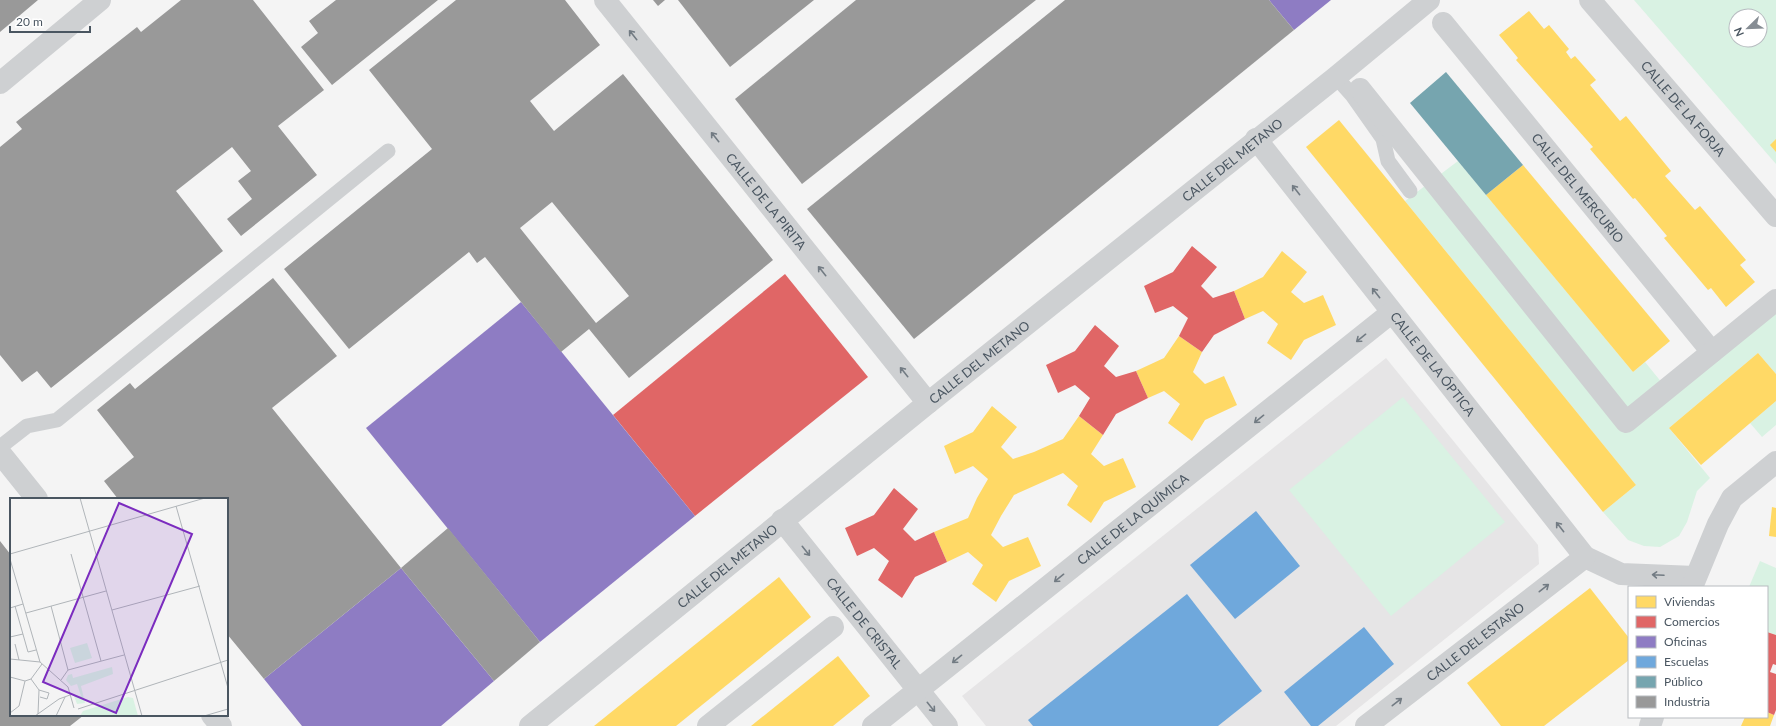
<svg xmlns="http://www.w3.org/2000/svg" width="1776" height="726" viewBox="0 0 1776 726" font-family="Lato,sans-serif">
	<rect width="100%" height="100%" fill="#f4f4f4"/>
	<!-- education -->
	<path fill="#e6e5e6" d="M1386,358L1538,545L1539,564L1336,726H986L962,696Z"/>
	<!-- green -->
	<g fill="#d9f2e3" fill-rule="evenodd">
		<path d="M1634,0H1776V164ZM1736,16H1760V40H1736Z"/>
		<path d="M1458,161L1633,372L1645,362L1667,389L1776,312V374L1758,353L1669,428L1710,478L1697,491L1687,522L1679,536L1660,547L1644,546L1628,540L1603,512L1636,485L1405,201Z"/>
		<path d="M1403,397L1505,522L1391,616L1289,490Z"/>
		<path d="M1776,401V425L1762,437L1750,423Z"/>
		<path d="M1760,561L1776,568V635L1767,632V587H1749Z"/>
	</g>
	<!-- homes -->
	<g fill="#ffd966">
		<path d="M1529,11L1544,29L1549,25L1569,49L1566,52L1571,59L1575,56L1596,80L1590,85L1620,121L1626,116L1671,171L1665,176L1695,210L1700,206L1746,260L1740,265L1755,282L1726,307L1711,288L1708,290L1664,238L1667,236L1635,198L1633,199L1590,149L1593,147L1516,60L1518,58L1499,35Z"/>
		<path d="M1339,120L1636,485L1603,512L1306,147Z"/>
		<path d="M1776,139V152L1770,145Z"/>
		<path d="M1523,165L1670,341L1633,372L1486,195Z"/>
		<path d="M1282,251L1307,272L1291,292L1304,303L1323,295L1336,325L1304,340L1291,360L1267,343L1278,324L1263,311L1245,319L1234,291L1263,277Z"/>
		<path d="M1179,336L1202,352L1193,372L1205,384L1224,376L1237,405L1205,420L1192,441L1168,423L1180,404L1164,391L1148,398L1136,371L1164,358Z"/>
		<path d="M1758,353L1776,374V401L1701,465L1669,428Z"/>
		<path d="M992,406L1017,427L1001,447L1013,459L1034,452L1063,439L1079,416L1103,435L1091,454L1104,466L1123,458L1136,487L1104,502L1091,523L1067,505L1078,486L1063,473L1014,495L1001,516L991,535L1003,547L1028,537L1041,566L1009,581L996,602L972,584L983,565L968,552L947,562L934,532L968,518L977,498L988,479L973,466L955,474L944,446L973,432Z"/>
		<path d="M1772,507L1776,508V537L1769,536Z"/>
		<path d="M779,577L811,617L676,726H594Z"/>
		<path d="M1590,588L1629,638V660L1544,726H1501L1467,683Z"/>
		<path d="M838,656L870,696L833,726H751Z"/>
		<path d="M1767,712L1774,715L1770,726H1741L1745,717H1767Z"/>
	</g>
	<!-- shops -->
	<g fill="#e06666">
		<path d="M1192,246L1217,267L1201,286L1213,298L1234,291L1245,319L1214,335L1202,352L1179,336L1188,318L1173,306L1155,313L1144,286L1173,272Z"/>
		<path d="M785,274L868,377L695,516L613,415Z"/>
		<path d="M1095,325L1119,346L1104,366L1116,377L1136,371L1148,398L1116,414L1103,435L1079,416L1090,398L1075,385L1058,393L1046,365L1075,351Z"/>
		<path d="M894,488L918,509L903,529L915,541L934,532L947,562L915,577L902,598L878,580L889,561L874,548L857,556L845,528L874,515Z"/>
		<path d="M1767,632L1776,635V665L1773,664L1770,672L1776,674V710L1774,715L1767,712Z"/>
	</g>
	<!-- offices -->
	<g fill="#8e7cc3">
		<path d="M1269,0H1331L1294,30Z"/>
		<path d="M521,302L695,516L540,642L366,428Z"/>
		<path d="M401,568L494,681L441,726H302L264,679Z"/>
	</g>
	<!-- schools -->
	<g fill="#6fa8dc">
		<path d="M1256,511L1300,566L1235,619L1190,565Z"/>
		<path d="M1187,594L1262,691L1218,726H1033L1028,720Z"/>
		<path d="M1364,627L1394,664L1318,726H1311L1284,692Z"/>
	</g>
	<!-- public -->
	<path fill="#76a5af" d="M1446,72L1523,165L1486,195L1410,103Z"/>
	<!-- industry -->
	<g fill="#999" fill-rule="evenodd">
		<path d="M0,0H38L0,32Z"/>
		<path d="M181,0H253L324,90L278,126L317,175L241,236L227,219L252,199L238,181L251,171L232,147L176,191L223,251L51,388L37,371L22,382L0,355V147L22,129L16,122L137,27L141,32Z"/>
		<path d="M336,0H438L332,85L301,47L318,33L309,21Z"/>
		<path d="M456,0H565L600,45L530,101L554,131L623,74L773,260L629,378L589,329L561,352L485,257L477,263L469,252L349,349L284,269L432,149L369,70ZM552,202L629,296L596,323L520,228Z"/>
		<path d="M653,0H665L658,6Z"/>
		<path d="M678,0H814L730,67Z"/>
		<path d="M856,0H1036L802,184L735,99Z"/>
		<path d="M1065,0H1269L1294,30L914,339L807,209Z"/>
		<path d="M273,278L337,356L272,408L401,568L264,679L227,634V499H118L104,481L134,457L97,410L130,383L135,389Z"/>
		<path d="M448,528L540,642L494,681L401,568Z"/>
		<path d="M0,541L11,555V715H84L70,726H0Z"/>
	</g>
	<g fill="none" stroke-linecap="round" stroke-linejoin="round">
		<!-- service -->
		<g stroke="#ced0d2" stroke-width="15">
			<path d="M1336,77L1352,95L1383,139L1388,161L1410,191"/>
			<path d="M0,447L27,426L57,420L388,151"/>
		</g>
		<!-- pedestrian -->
		<g stroke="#ced0d2" stroke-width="22">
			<path id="s1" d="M1443,23L1712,352"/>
			<path d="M1360,89L1626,422L1776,300"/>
			<path d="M708,726L833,627"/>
		</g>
		<!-- minor -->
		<g stroke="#ced0d2" stroke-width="22">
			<path id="s2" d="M605,0L928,403"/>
			<path id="s3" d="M1590,0L1776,216"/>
			<path d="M0,83L100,0"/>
			<path id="s4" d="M1256,139L1585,557L1621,574L1695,577"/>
			<path id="s5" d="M782,520L947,726"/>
			<path d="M1692,587L1718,524L1732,498L1776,462"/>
			<path id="s6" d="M530,726L928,403L1336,77L1429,0"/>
			<path id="s7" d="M873,726L1391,313"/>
			<path id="s8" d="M1366,726L1585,557"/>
			<path d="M1650,726L1653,717"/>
		</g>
		<!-- tertiary -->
		<g stroke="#ced0d2" stroke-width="22">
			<path d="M0,453L37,499"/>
			<path d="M212,715L221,726"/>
		</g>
	</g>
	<!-- one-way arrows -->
	<defs><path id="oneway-shaft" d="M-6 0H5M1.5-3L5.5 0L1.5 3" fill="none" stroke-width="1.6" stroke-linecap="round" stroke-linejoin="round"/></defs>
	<g stroke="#727b83">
		<use href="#oneway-shaft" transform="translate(633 35) rotate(-129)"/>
		<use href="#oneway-shaft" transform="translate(715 137) rotate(-129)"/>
		<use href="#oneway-shaft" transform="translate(1296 190) rotate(-128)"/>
		<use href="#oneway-shaft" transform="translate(822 271) rotate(-129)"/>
		<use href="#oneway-shaft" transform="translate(1376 293) rotate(-128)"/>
		<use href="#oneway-shaft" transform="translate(1361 338) rotate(141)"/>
		<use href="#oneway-shaft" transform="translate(904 372) rotate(-129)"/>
		<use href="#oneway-shaft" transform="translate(1259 419) rotate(141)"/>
		<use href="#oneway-shaft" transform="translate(1560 527) rotate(-128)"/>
		<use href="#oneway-shaft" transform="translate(806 551) rotate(51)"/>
		<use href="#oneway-shaft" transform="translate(1658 575) rotate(-177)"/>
		<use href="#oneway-shaft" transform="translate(1059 578) rotate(141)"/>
		<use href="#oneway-shaft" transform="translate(1544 588) rotate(-38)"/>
		<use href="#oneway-shaft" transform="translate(957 659) rotate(141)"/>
		<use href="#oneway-shaft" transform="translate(1397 702) rotate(-38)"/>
		<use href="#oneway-shaft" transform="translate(931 707) rotate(51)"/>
	</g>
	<g text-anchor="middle" stroke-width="4" stroke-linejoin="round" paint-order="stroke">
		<!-- street labels -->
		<g font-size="13" fill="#4a5661" stroke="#fff">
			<text dy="5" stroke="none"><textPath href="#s3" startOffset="143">CALLE DE LA FORJA</textPath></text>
			<text dy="5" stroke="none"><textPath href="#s6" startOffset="902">CALLE DEL METANO</textPath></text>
			<text dy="5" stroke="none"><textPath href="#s1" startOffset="213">CALLE DEL MERCURIO</textPath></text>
			<text dy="5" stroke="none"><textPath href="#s2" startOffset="258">CALLE DE LA PIRITA</textPath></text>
			<text dy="5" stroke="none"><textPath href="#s6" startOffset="578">CALLE DEL METANO</textPath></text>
			<text dy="5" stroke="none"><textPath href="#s4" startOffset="286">CALLE DE LA ÓPTICA</textPath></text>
			<text dy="5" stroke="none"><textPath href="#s7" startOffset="332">CALLE DE LA QUÍMICA</textPath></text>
			<text dy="5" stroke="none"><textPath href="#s6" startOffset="254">CALLE DEL METANO</textPath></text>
			<text dy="5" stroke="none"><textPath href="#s5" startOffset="132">CALLE DE CRISTAL</textPath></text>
			<text dy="5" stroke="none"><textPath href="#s8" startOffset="138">CALLE DEL ESTAÑO</textPath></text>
		</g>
	</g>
	<!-- overview -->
	<g transform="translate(10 498)">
		<rect width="218" height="218" fill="#f4f4f4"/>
		<path d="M77,145L82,160L65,165L60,150ZM102,169L103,176L71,188L75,205L67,206L63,195L66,199L71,198L67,186L61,188L56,182L58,177L62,176L63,180ZM118,199L123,200L128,218H70L73,213Z" fill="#d9f2e3"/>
		<path fill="none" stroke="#b0b5b9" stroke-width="1" d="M70,0L132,218M166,8L218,190M0,56L195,0M61,56L91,163M0,61L30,164L58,189L64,210M5,108L18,154L26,152M41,108L58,172M0,110L13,106M102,112L190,88M16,115L96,93M0,139L13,136M5,146L9,162M0,161L30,164M0,179L15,183M21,181L29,192M51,182L58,172L114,157M15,183L21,181L32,166M68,211L218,162M0,215L9,208L15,183M28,216L29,192L39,195L37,201L30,199M25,218L49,201L60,197M46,218L55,199M194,218L218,211"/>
		<path fill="#7b2cbf" fill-opacity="0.15" stroke="#7b2cbf" stroke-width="2" d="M109,5L182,36L106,215L33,184Z"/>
		<rect width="218" height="218" fill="none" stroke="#4a5661" stroke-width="2"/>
	</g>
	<!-- legend -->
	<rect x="1628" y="586" width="140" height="132" fill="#ffffff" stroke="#b7bbc0"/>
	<rect x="1636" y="596" width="20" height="12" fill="#ffd966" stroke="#b7bbc0"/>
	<text x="1664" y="606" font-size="12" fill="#4a5661">Viviendas</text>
	<rect x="1636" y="616" width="20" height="12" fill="#e06666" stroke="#b7bbc0"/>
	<text x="1664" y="626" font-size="12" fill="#4a5661">Comercios</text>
	<rect x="1636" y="636" width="20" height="12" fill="#8e7cc3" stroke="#b7bbc0"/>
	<text x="1664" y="646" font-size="12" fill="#4a5661">Oficinas</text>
	<rect x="1636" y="656" width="20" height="12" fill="#6fa8dc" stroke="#b7bbc0"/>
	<text x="1664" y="666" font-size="12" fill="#4a5661">Escuelas</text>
	<rect x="1636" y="676" width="20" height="12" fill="#76a5af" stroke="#b7bbc0"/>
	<text x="1664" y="686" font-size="12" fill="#4a5661">Público</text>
	<rect x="1636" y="696" width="20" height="12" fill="#999999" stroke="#b7bbc0"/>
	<text x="1664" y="706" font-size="12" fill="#4a5661">Industria</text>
	<!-- north arrow -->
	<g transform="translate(1748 28) rotate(247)"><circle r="19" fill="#ffffff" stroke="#b7bbc0"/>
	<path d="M0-3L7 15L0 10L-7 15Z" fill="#868d94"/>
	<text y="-6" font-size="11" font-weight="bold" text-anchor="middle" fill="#4a5661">N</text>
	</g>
	<!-- scale -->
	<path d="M10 26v6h80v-6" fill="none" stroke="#4a5661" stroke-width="2"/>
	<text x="16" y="26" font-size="12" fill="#4a5661" stroke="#ffffff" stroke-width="3" paint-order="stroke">20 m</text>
</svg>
